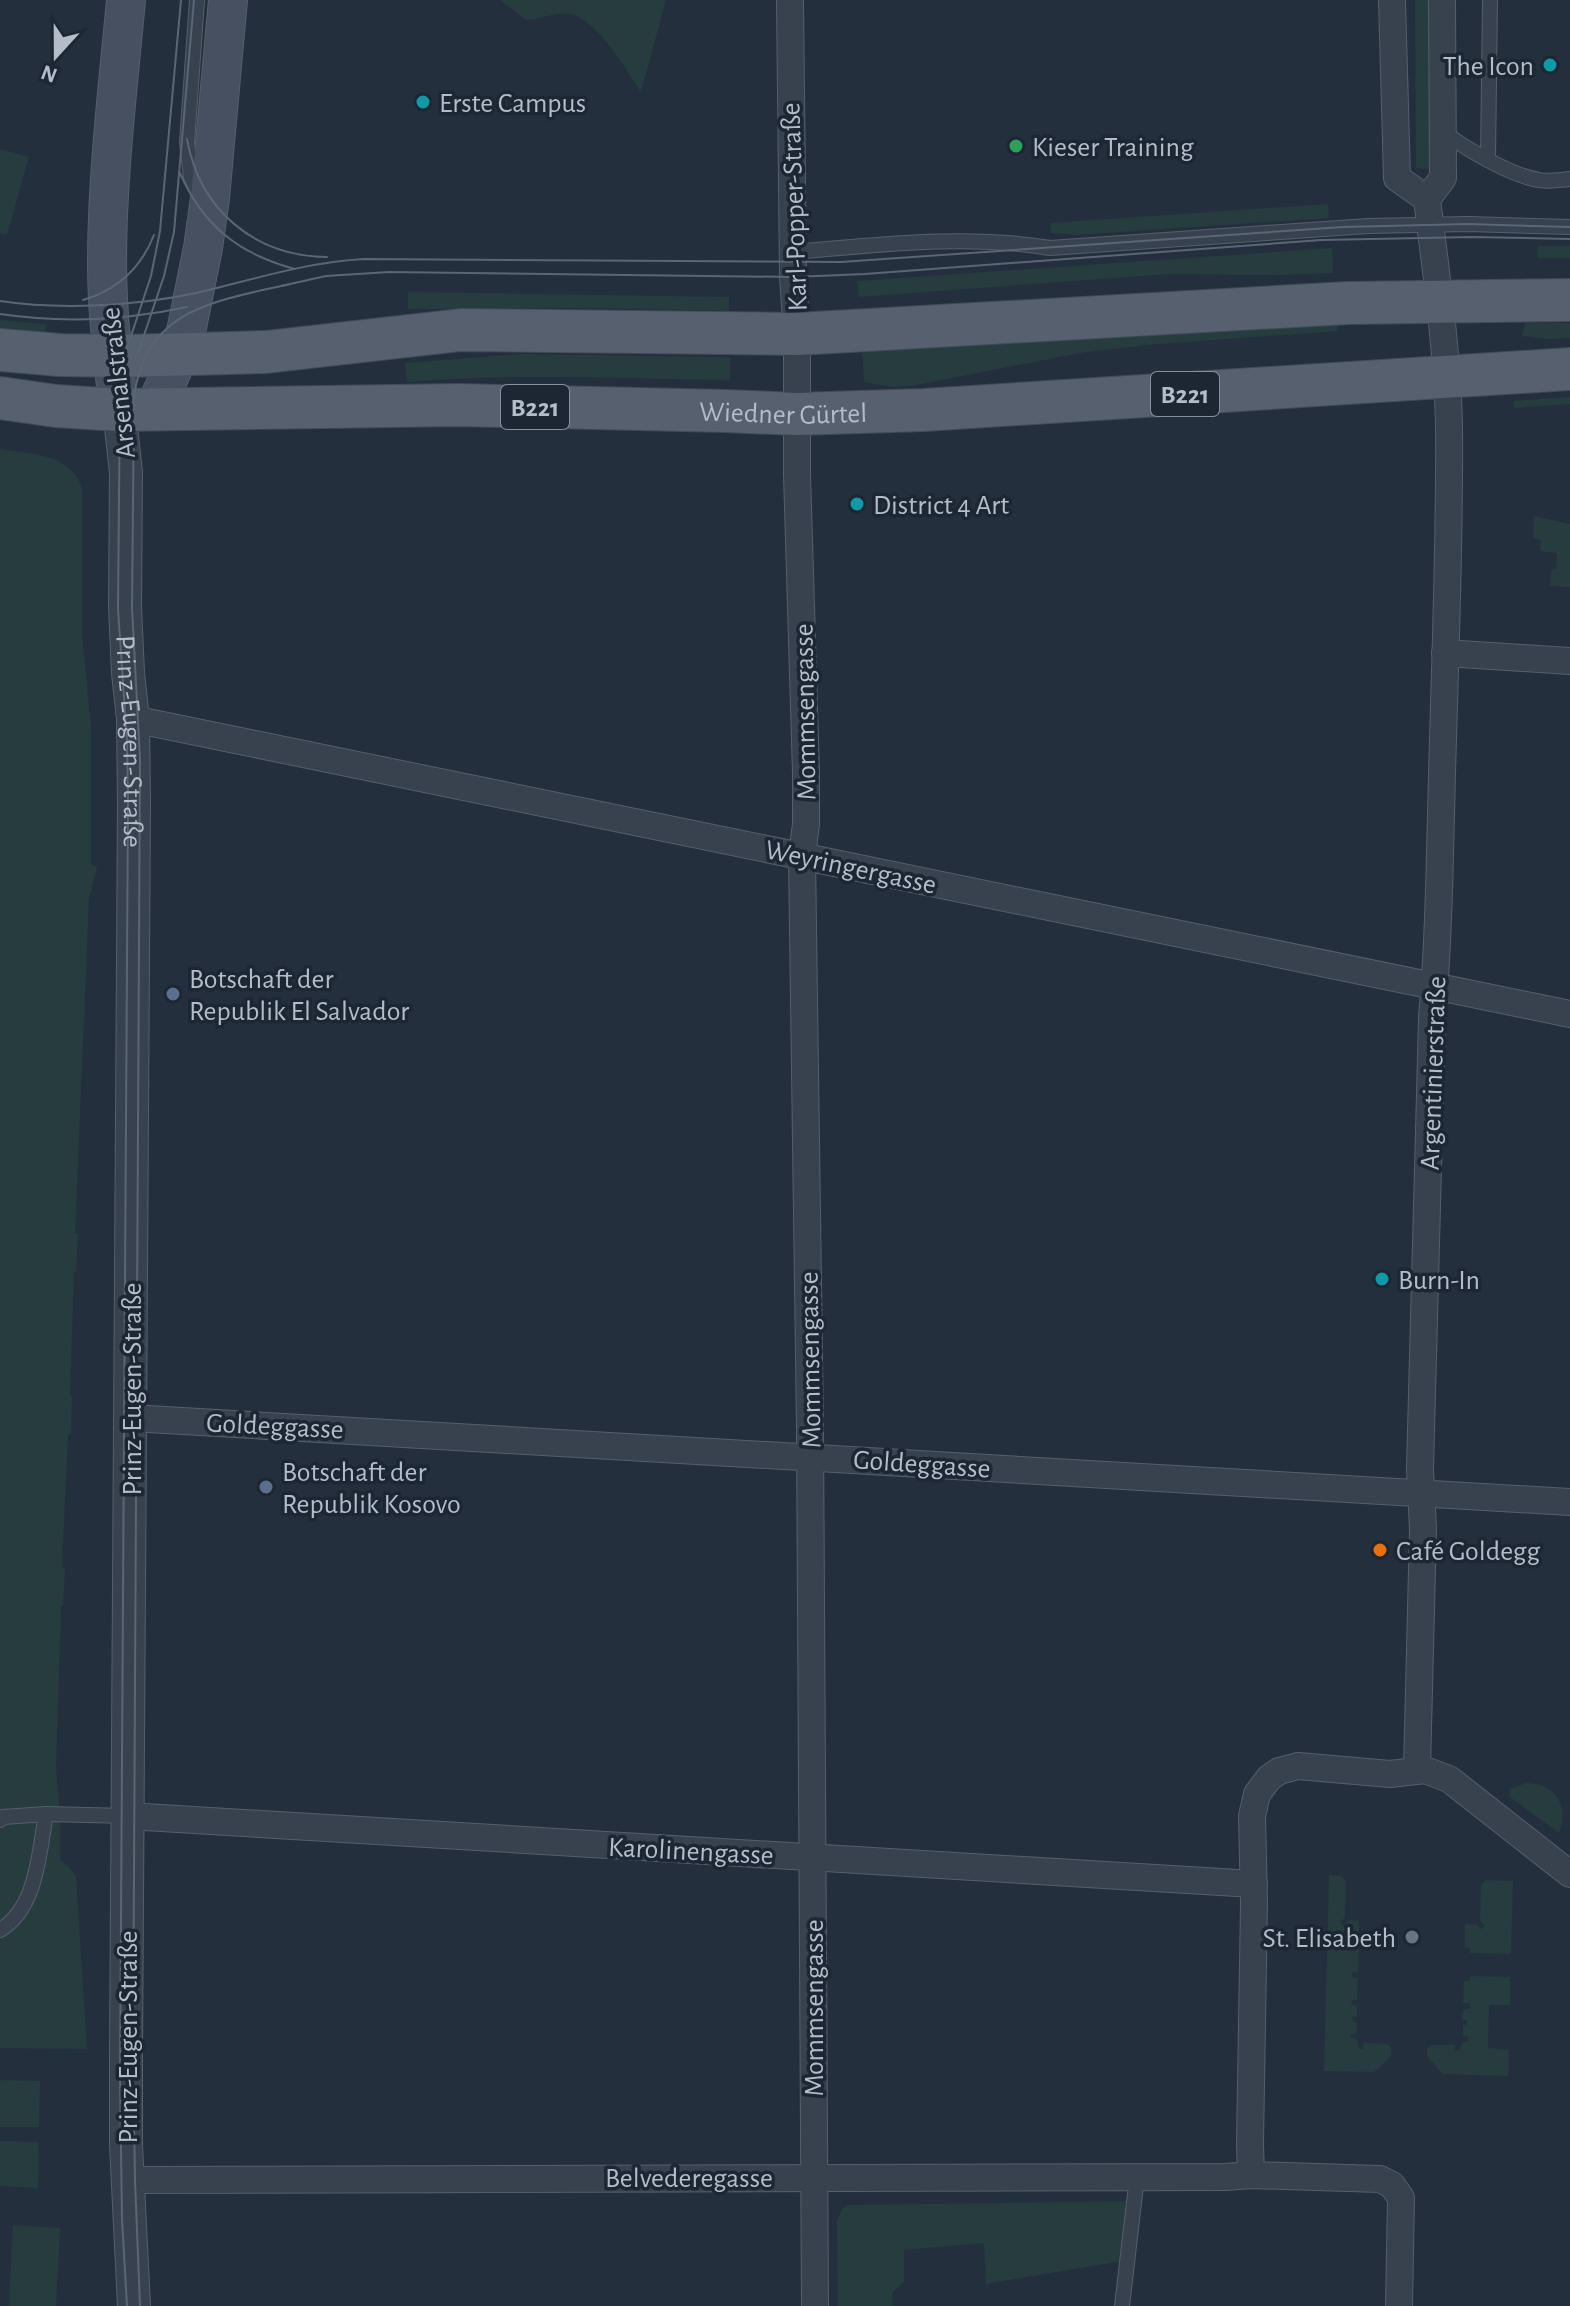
<svg xmlns="http://www.w3.org/2000/svg" width="1570" height="2306" viewBox="0 0 1570 2306" font-family="'Alegreya Sans',sans-serif">
	<rect width="100%" height="100%" fill="#242f3e"/>
	<!-- green -->
	<g fill="#263c3f">
		<path d="M500,0H666L641,92C626,70 598,20 570,14C556,12 540,19 526,20Z"/>
		<path d="M1415,0H1428L1430,22L1431,169L1416,168Z"/>
		<path d="M0,149L29,157L7,235L0,233Z"/>
		<path d="M1328,204L1329,218L1076,235L1051,233L1050,223Z"/>
		<path d="M1538,246H1570V258H1537Z"/>
		<path d="M1332,248L1333,273L1277,275L1169,274L859,297L857,281Z"/>
		<path d="M408,292L729,297V311L579,308L408,309Z"/>
		<path d="M1336,317L1338,331L1146,345L1080,353L911,386L891,387L864,382L862,350Z"/>
		<path d="M0,320L46,324L45,334L0,330Z"/>
		<path d="M1525,323H1570V338L1547,339L1522,336Z"/>
		<path d="M521,354L730,357V380C622,379 514,373 407,382L405,363Z"/>
		<path d="M1570,397V404L1514,408L1513,401Z"/>
		<path d="M0,449C33,455 68,452 82,487V634L91,726V865L97,867L89,899L75,1233L78,1234L76,1271L74,1272L70,1395L72,1396L71,1434H68L62,1567L65,1568L63,1606H61L56,1768L60,1813V1860L69,1867L76,1876L87,2049L0,2048Z"/>
		<path d="M1534,516L1570,524V587L1550,586L1551,570L1556,569L1557,553L1540,551L1541,540L1533,538Z"/>
		<path d="M1526,1783C1555,1783 1570,1806 1559,1833L1510,1797V1789Z"/>
		<path d="M1329,1875L1341,1876L1346,1881L1345,1917L1340,1922L1344,1926L1349,1920L1359,1921V1944L1353,1945V1950H1359L1358,1972H1352V1977L1358,1978L1357,2000H1352L1351,2005L1357,2006V2017H1353L1352,2021L1357,2023L1356,2034H1351V2038L1357,2039L1359,2049H1363L1364,2043L1387,2044L1391,2048V2056L1374,2072L1324,2071Z"/>
		<path d="M1486,1880L1513,1881L1511,1954L1470,1953V1948H1465V1924L1476,1925L1481,1929L1485,1926L1480,1920L1481,1885Z"/>
		<path d="M1470,1976L1510,1977V2005H1489L1488,2048L1509,2050L1508,2076L1443,2074L1427,2056V2048L1432,2045H1455L1454,2051H1459L1463,2042H1468V2037L1463,2036V2025H1466L1467,2020H1462L1463,2009H1470V2003H1463L1464,1981H1470Z"/>
		<path d="M0,2080L40,2081L39,2127H0Z"/>
		<path d="M0,2141L39,2142L38,2188L0,2186Z"/>
		<path d="M1135,2201L1128,2260L986,2284L984,2243L904,2250V2282L892,2293V2306H838L837,2220L843,2208L848,2205Z"/>
		<path d="M13,2225L60,2228L56,2306H9Z"/>
	</g>
	<g fill="none" stroke-linecap="round" stroke-linejoin="round">
		<!-- service casing -->
		<g stroke="#565f6c" stroke-width="16">
			<g id="service">
				<path d="M197,0L187,142L191,177L200,196"/>
				<path d="M1444,133C1467,149 1511,176 1539,180C1549,182 1560,180 1570,179"/>
				<path d="M1488,159L1490,0"/>
				<path d="M793,252C878,245 965,234 1050,248L1368,226L1468,224L1570,227"/>
				<path d="M46,1814L128,1816"/>
				<path d="M0,1820L3,1817L46,1814C39,1853 37,1908 0,1930"/>
				<path d="M1122,2306L1137,2177"/>
			</g>
		</g>
		<!-- minor casing -->
		<g stroke="#565f6c" stroke-width="28">
			<g id="minor">
				<path d="M790,0L793,277L797,334V474L806,773V824L802,856L810,1428L815,2306"/>
				<path d="M1392,0L1397,178L1427,199"/>
				<path d="M1445,653L1570,661"/>
				<path d="M133,719L1570,1014"/>
				<path d="M131,1418L1570,1502"/>
				<path d="M1417,1769L1423,1529L1420,1469L1432,1018C1440,925 1440,832 1443,739C1446,634 1450,528 1449,423C1447,348 1436,273 1427,199L1443,178L1442,0"/>
				<path d="M128,1816L1254,1884"/>
				<path d="M1251,2175L1250,2144L1254,1903L1252,1816L1257,1794L1269,1778L1279,1771L1298,1766L1390,1774L1425,1770L1449,1779L1570,1874"/>
				<path d="M128,2180L1225,2177L1251,2175L1380,2179L1392,2185L1401,2198L1399,2306"/>
			</g>
		</g>
		<!-- tertiary casing -->
		<g stroke="#565f6c" stroke-width="34">
			<g id="tertiary">
				<path id="s1" d="M119,410L126,472L125,606L128,673L133,719L134,803L126,2056V2145L134,2306"/>
			</g>
		</g>
		<!-- secondary casing -->
		<g stroke="#565f6c" stroke-width="40">
			<g id="secondary">
				<path d="M119,410C113,362 107,312 107,263C107,176 118,87 126,0"/>
				<path d="M154,410L179,355L187,327L203,248L210,198L228,0"/>
			</g>
		</g>
		<!-- primary casing -->
		<g stroke="#414a57" stroke-width="44">
			<g id="primary">
				<path d="M0,350L60,355L125,356L266,352L461,330L797,334L1348,303L1570,300"/>
				<path id="s2" d="M0,398L56,406L119,410L459,405L725,411L797,414L924,410L1570,369"/>
			</g>
		</g>
		<!-- service -->
		<use href="#service" stroke="#38414e" stroke-width="14"/>
		<!-- minor -->
		<use href="#minor" stroke="#38414e" stroke-width="26"/>
		<!-- tertiary -->
		<use href="#tertiary" stroke="#38414e" stroke-width="32"/>
		<!-- secondary -->
		<use href="#secondary" stroke="#465061" stroke-width="38"/>
		<!-- primary -->
		<use href="#primary" stroke="#56606e" stroke-width="42"/>
		<!-- tram -->
		<g stroke="#5a6575" stroke-width="2">
			<path d="M187,139C200,211 255,256 327,257"/>
			<path d="M180,173C203,226 239,254 295,269"/>
			<path d="M281,286L326,276L389,272L793,277L865,274L1321,240L1472,237L1570,239"/>
			<path d="M83,300C117,290 141,268 154,235"/>
			<path d="M0,301C60,310 136,306 196,293C251,280 307,262 364,259L841,262L1343,227L1468,224L1570,227"/>
			<path d="M0,314C61,323 127,320 187,307"/>
			<path d="M138,353L164,276L174,232L194,0"/>
			<path d="M127,2306L122,2219L120,2078L128,802L127,741L118,609L120,389L125,354L151,276L160,231L181,0"/>
			<path d="M140,2306L135,2180L133,2057L140,759L132,608L134,398C144,308 217,301 290,284"/>
		</g>
	</g>
	<!-- markers -->
	<g fill="#0f9aa8" stroke="#1d2633" stroke-width="3">
		<circle cx="1550" cy="65" r="8"/>
		<circle cx="423" cy="102" r="8"/>
		<circle cx="857" cy="504" r="8"/>
		<circle cx="1382" cy="1279" r="8"/>
	</g>
	<circle fill="#2e9e5b" stroke="#1d2633" stroke-width="3" cx="1016" cy="146" r="8"/>
	<g fill="#5c6f8a" stroke="#1d2633" stroke-width="3">
		<circle cx="173" cy="994" r="8"/>
		<circle cx="266" cy="1487" r="8"/>
	</g>
	<circle fill="#e8710a" stroke="#1d2633" stroke-width="3" cx="1380" cy="1550" r="8"/>
	<circle fill="#6b7280" stroke="#1d2633" stroke-width="3" cx="1412" cy="1937" r="8"/>
	<g text-anchor="middle" stroke-width="7" stroke-linejoin="round" paint-order="stroke">
		<!-- shield labels -->
		<g fill="#1d2633" stroke="#878f9c" stroke-width="2">
			<rect x="1151" y="372" width="68" height="44" rx="6"/>
			<rect x="501" y="385" width="68" height="44" rx="6"/>
		</g>
		<g font-size="26" font-weight="bold" fill="#b4bcc9">
			<text x="1185" y="403">B221</text>
			<text x="535" y="416">B221</text>
		</g>
		<!-- poi labels -->
		<g font-size="28" fill="#b4bcc9" stroke="#1d2633" text-anchor="start">
			<text x="1534" y="75" text-anchor="end">The Icon</text>
			<text x="439" y="112">Erste Campus</text>
			<text x="1032" y="156">Kieser Training</text>
			<text x="873" y="514">District 4 Art</text>
			<text x="189" y="988">Botschaft der<tspan x="189" dy="32">Republik El Salvador</tspan></text>
			<text x="1398" y="1289">Burn-In</text>
			<text x="282" y="1481">Botschaft der<tspan x="282" dy="32">Republik Kosovo</tspan></text>
			<text x="1396" y="1560">Café Goldegg</text>
			<text x="1396" y="1947" text-anchor="end">St. Elisabeth</text>
		</g>
		<!-- street labels -->
		<g font-size="28" fill="#b4bcc9" stroke="#1d2633">
			<text transform="translate(793 207) rotate(-92)" y="10">Karl-Popper-Straße</text>
			<text transform="translate(117 383) rotate(-96)" y="10">Arsenalstraße</text>
			<text dy="10" stroke="none"><textPath href="#s2" startOffset="784">Wiedner Gürtel</textPath></text>
			<text transform="translate(804 712) rotate(-91)" y="10">Mommsengasse</text>
			<text dy="10" stroke="none"><textPath href="#s1" startOffset="332">Prinz-Eugen-Straße</textPath></text>
			<text transform="translate(851 866) rotate(12)" y="10">Weyringergasse</text>
			<text transform="translate(1432 1073) rotate(-88)" y="10">Argentinierstraße</text>
			<text transform="translate(809 1360) rotate(-91)" y="10">Mommsengasse</text>
			<text transform="translate(131 1389) rotate(-90)" y="10">Prinz-Eugen-Straße</text>
			<text transform="translate(275 1425) rotate(3)" y="10">Goldeggasse</text>
			<text transform="translate(922 1463) rotate(4)" y="10">Goldeggasse</text>
			<text transform="translate(691 1850) rotate(3)" y="10">Karolinengasse</text>
			<text transform="translate(813 2008) rotate(-90)" y="10">Mommsengasse</text>
			<text transform="translate(127 2037) rotate(-90)" y="10">Prinz-Eugen-Straße</text>
			<text x="689" y="2187">Belvederegasse</text>
		</g>
	</g>
	<!-- north arrow -->
	<g transform="translate(56 56) rotate(201)" stroke="#1d2633" stroke-width="6" paint-order="stroke">
	<path d="M0-6L14 30L0 20L-14 30Z" fill="#b4bcc9"/>
	<text y="-12" font-size="22" font-weight="bold" text-anchor="middle" fill="#b4bcc9">N</text>
	</g>
</svg>
